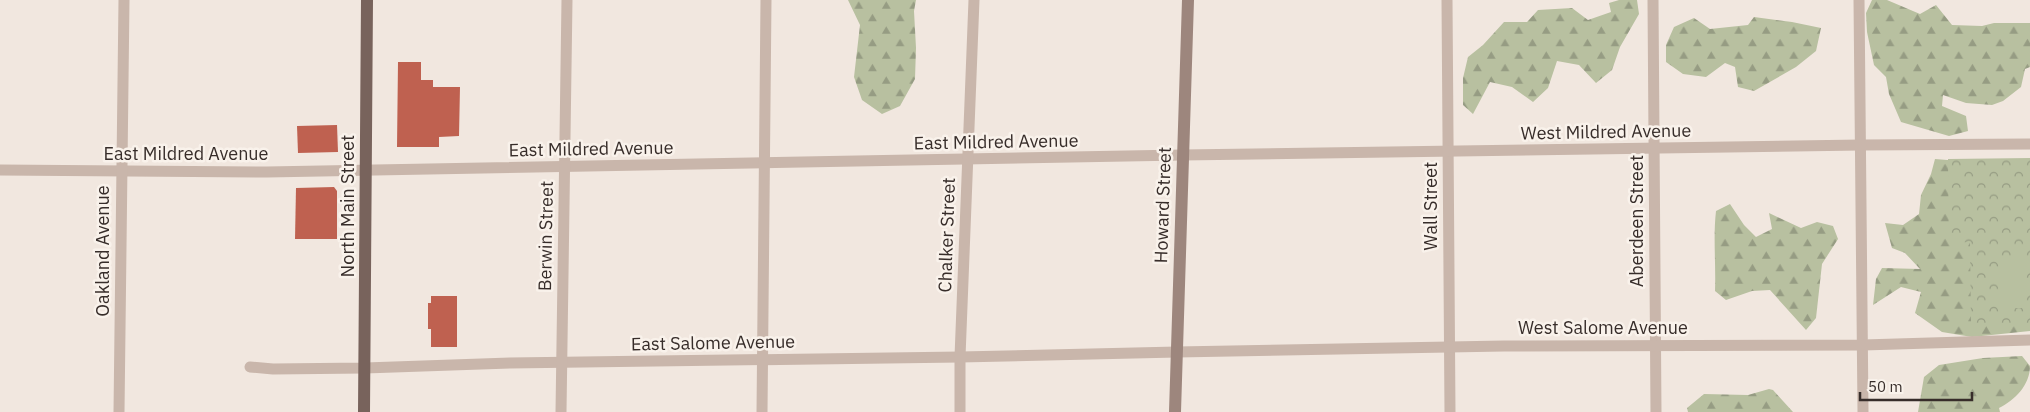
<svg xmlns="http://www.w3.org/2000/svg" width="2030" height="412" viewBox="0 0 2030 412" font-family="'IBM Plex Sans',sans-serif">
	<defs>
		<pattern id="forest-firs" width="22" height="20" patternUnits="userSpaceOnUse" patternTransform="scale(1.25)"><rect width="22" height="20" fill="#b8c0a0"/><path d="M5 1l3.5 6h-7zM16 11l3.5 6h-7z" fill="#969c83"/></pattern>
		<pattern id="park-crowns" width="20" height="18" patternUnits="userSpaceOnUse" patternTransform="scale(1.25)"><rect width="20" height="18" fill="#b8c0a0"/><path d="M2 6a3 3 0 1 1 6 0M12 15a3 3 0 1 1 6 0" fill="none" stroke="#969c83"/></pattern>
	</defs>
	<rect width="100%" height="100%" fill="#f1e7df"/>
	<!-- forest -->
	<g fill="url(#forest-firs)">
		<path d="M848,0H916L914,11L916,48L915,79L900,106L882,114L862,100L854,77L860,25Z"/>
		<path d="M1619,0H1637L1639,14L1620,47L1612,70L1596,83L1579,65L1557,61L1548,88L1533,102L1512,87L1490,82L1473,114L1463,105V78L1468,57L1483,45L1504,22H1527L1538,10L1572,8L1588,20L1611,12L1609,3Z"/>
		<path d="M1872,0H1887L1920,14L1936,5L1952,25L1982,26L1994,23H2030V67L2025,69L2021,87L2003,101L1992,105L1966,103L1943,95L1942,106L1966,116L1968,131L1949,136L1901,122L1889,94L1886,77L1874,65L1867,32L1866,13Z"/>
		<path d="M1754,17L1792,22L1821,28L1816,51L1796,67L1754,91L1738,87L1735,67L1725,63L1706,77L1683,74L1666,62V45L1674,27L1694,18L1710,29L1748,25Z"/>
		<path d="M1935,159L1960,161L2030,317V331L1972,337L1942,332L1915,313L1921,292L1901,287L1873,305L1876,279L1882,268L1920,269L1905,253L1892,248L1885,223L1903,225L1919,214L1921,195L1931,174Z"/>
		<path d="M1730,204L1744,225L1756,237L1772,229L1769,213L1801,228L1817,222L1833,226L1838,239L1822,264L1816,318L1806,330L1770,290L1752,291L1726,300L1715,291C1716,264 1713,237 1716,211Z"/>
		<path d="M2022,356L2030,366C2030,385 2015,400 1999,408L2000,412H1918L1924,377L1939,365L1983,358Z"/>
		<path d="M1769,389L1773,390L1793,412H1688L1687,408L1704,394L1748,395Z"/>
	</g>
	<!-- park -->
	<path fill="url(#park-crowns)" d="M2030,158V324H1971L1970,242L1949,243L1948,159Z"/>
	<!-- pitch -->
	<rect fill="#b8c0a0" x="1999" y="261" width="27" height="47"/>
	<!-- building -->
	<g fill="#bf6150">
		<path d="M398,62H421V80H433V87H460L459,136L439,137V147H397Z"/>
		<path d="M337,125L338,152L298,153L297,126Z"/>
		<path d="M334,187L337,191V239H295L296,188Z"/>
		<path d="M431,296H457V347H431V329H428V303H431Z"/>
	</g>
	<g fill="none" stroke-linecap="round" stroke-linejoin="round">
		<!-- street -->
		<g stroke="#c9b6ab" stroke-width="11">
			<path d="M1447,0L1450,412"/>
			<path d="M1653,0L1656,412"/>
			<path d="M1859,0L1863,412"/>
			<path d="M0,170L267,172L1182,155L1861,145L2030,144"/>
			<path d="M250,367L273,369L365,368L510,363L960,357L1177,352L1504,346L1863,345L2030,340"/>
			<path d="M119,412L124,0"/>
			<path d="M561,412L567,0"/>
			<path d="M762,412L766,0"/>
			<path d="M960,412V357L974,0"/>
		</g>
		<!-- secondary -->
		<path stroke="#9d867d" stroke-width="12" d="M1175,412L1188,0"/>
		<!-- primary -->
		<path stroke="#78635c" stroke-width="12" d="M364,412L367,0"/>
	</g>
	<g text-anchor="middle" stroke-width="5" stroke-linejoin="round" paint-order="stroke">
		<!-- street labels -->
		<g font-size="18" fill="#372d2a" stroke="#f9f2eb">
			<text transform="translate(1606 132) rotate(-1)" y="6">West Mildred Avenue</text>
			<text transform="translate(996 142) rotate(-1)" y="6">East Mildred Avenue</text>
			<text transform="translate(591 149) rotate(-1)" y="6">East Mildred Avenue</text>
			<text x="186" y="160">East Mildred Avenue</text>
			<text transform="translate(1163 205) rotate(-88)" y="6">Howard Street</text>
			<text transform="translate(348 206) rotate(-90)" y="6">North Main Street</text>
			<text transform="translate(1431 206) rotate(-90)" y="6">Wall Street</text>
			<text transform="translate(1637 221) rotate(-90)" y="6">Aberdeen Street</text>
			<text transform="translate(947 235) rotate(-88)" y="6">Chalker Street</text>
			<text transform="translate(546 236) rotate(-89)" y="6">Berwin Street</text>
			<text transform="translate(103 251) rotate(-90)" y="6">Oakland Avenue</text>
			<text x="1603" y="334">West Salome Avenue</text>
			<text transform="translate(713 343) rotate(-1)" y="6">East Salome Avenue</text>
		</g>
	</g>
	<!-- scale -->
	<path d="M1860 392v8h112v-8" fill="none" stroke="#372d2a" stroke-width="2.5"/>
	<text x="1868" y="392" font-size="15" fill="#372d2a" stroke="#f9f2eb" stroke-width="4" paint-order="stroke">50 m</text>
</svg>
